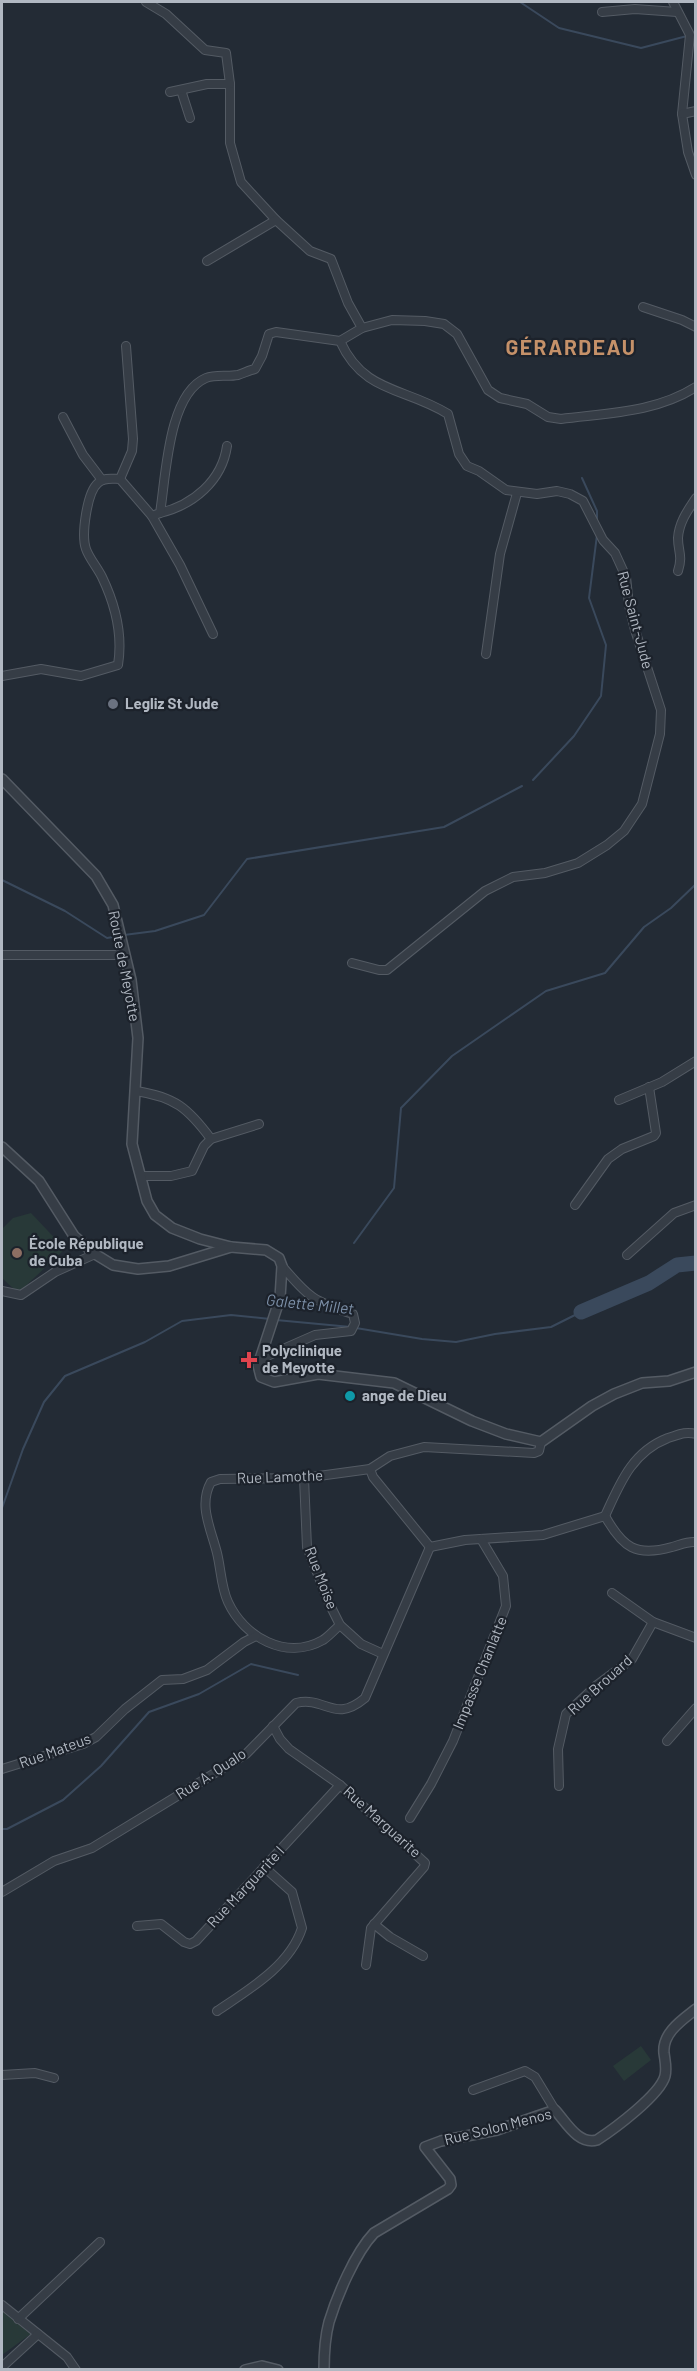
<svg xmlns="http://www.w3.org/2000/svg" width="697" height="2371" viewBox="0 0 697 2371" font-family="Barlow,sans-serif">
	<rect width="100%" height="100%" fill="#232b35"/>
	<!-- green -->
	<g fill="#283938">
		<path d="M31,1213L65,1249L18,1293L2,1278V1229L13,1218Z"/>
		<path d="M641,2046L651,2060L624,2081L613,2066Z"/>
		<path d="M2,2308L32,2333L2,2355Z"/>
	</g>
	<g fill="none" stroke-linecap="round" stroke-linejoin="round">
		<!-- stream -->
		<g stroke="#3a495c" stroke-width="2">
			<path d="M520,2L559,28L641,48L687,36"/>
			<path d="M582,478L597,511V520"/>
			<path d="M533,780L574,736L601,696L606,645L589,598L597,535"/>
			<path d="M696,842V843"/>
			<path d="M2,880L65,911L107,938L119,936"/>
			<path d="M124,935L155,931L204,915L247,859L444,827L522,786"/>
			<path d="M354,1243L394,1188L401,1108L452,1056L546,991L605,973L644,927L671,908L696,884"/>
			<path d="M276,1320L351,1327"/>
			<path d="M356,1328L422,1339L456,1342L495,1334L551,1327L581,1312"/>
			<path d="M2,1508L23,1449L44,1402L65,1376L145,1342L182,1321L231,1315L270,1319"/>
			<path d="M2,1829H7L63,1800L101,1766L149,1712L199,1694L251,1664L298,1675"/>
		</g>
		<!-- river -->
		<path stroke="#3a495c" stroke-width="15" d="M581,1312L649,1283L677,1265L696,1263"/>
		<!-- minor casing -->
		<g stroke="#545b64" stroke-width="10">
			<g id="minor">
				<path d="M146,2L166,14L205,50L226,53L230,84V143L241,182L276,220"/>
				<path d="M673,2L690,35L682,114L688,152L696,175"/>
				<path d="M602,12L635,9L677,12"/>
				<path d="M181,90L190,118"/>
				<path d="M170,92L207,84H230"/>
				<path d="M682,114L696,111"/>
				<path d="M207,261L276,220L310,251L331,259L348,303L362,328"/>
				<path d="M643,307L682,320L696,327"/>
				<path d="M340,341L362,328L392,320L425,321L444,324L457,334L488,390L500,398L527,404L548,417L561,419C607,413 655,413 696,387"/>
				<path d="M63,417L83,455L102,480"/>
				<path d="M120,479L132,451L133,439L126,346"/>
				<path d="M160,513C193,505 222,481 227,446"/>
				<path d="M152,516L180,565L213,634"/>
				<path d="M678,571C683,555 678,552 678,538C679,522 688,510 696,498"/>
				<path d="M486,654L500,554L517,493"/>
				<path d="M2,676L41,669L81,676L118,665C123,634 115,604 102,577C97,567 89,558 86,549C81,535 87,492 98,483C104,477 113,479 120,479L152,516L160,513C166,476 168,394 206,378C216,374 227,377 238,375C244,373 250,370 255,369L262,356L269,334L276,332L340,341C364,394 405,387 448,414L459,454L467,466L479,471L506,490L537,494L557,491L570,494L583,501L603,540L615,553L626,577L629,605L635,630L661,710L660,734L642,804L624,831L607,845L578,863L545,873L513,877L485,891L387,970H379L352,963"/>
				<path d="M2,955H123"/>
				<path d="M136,1091C175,1097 188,1108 211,1139"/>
				<path d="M619,1100L662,1082L696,1061"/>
				<path d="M141,1176H171L192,1171L204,1146L211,1139L259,1124"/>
				<path d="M575,1205L608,1159L622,1149L654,1136L656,1133L649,1087"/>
				<path d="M627,1255L674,1213L696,1205"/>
				<path d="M2,1291L21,1295L55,1272L95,1254"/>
				<path d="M259,1364L265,1357L315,1335L351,1331L355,1323L353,1314C314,1302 308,1297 282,1266"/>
				<path d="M370,1469L373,1477L430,1547"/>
				<path d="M304,1478L307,1547L329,1603L340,1625L361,1644L383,1654"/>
				<path d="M605,1516C620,1483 632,1452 668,1438C678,1435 685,1431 696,1434"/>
				<path d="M430,1547L465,1540L543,1535L605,1516C623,1548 636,1557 672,1547C680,1545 687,1541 696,1542"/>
				<path d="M612,1593L653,1622L696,1638"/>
				<path d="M340,1625C334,1630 329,1636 323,1640C286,1661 244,1637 228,1602C221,1587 221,1569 217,1553C211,1529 198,1505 211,1482L220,1479L304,1478L370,1469L390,1456L424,1447L534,1453L539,1451L541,1442"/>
				<path d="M273,1726L280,1739L289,1749L340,1785L425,1863L424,1867L371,1928L366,1965"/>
				<path d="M667,1741L696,1708"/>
				<path d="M2,1769L83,1744L96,1737L125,1709L162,1680L183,1679L207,1670L244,1642L256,1636"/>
				<path d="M559,1786L558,1749L566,1714L597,1685L632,1659L653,1622"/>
				<path d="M410,1818L431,1784L453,1741L506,1606L503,1576L481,1539"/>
				<path d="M2,1892L54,1861L92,1848L246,1754L296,1703C326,1696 334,1724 365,1698L430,1547"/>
				<path d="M374,1924L390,1937L423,1956"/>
				<path d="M137,1926L161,1924L184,1942L190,1944L196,1941L340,1785"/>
				<path d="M217,2011C248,1990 290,1966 302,1928L292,1892L264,1867"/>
				<path d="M2,2075L35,2073L54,2078"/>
				<path d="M473,2090L525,2071L535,2077L555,2110"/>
				<path d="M2,2305L67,2357L76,2370"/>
				<path d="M18,2319L100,2242"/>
				<path d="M2,2367L38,2334"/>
			</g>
		</g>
		<!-- tertiary casing -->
		<g stroke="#545b64" stroke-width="12">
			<g id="tertiary">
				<path d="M2,779L96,876L113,905L131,980L138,1038L132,1144L147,1201L155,1215L172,1228L200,1239L231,1247L266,1250L279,1258L282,1266L280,1298L258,1365L261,1377L274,1382L318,1374L394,1383L472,1421L506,1434L541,1442L592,1406L614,1394L642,1383L669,1381L696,1372"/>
				<path d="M2,1147L39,1181L74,1236L95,1254L113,1265L138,1269L169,1266L231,1247"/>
				<path d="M245,2370L262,2366L278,2370"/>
				<path d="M324,2370C324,2354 325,2337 329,2322C337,2296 355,2253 374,2233L448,2189L451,2185L450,2179L425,2147L441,2141L497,2130L555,2110C566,2122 578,2145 597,2140C614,2129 660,2095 665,2076C667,2068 665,2061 664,2053C662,2033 682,2020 696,2009"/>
			</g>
		</g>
		<!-- minor -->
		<use href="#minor" stroke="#363d46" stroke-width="8"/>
		<!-- tertiary -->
		<use href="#tertiary" stroke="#363d46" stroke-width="9"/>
	</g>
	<!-- markers -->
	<circle fill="#6b7280" stroke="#1c222b" stroke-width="2" cx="113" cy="704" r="6"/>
	<circle fill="#8d6e63" stroke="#1c222b" stroke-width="2" cx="17" cy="1253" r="6"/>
	<path fill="#e0444e" stroke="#1c222b" stroke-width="2" d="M246 1351h6v6h6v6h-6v6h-6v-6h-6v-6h6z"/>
	<circle fill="#0f9aa8" stroke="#1c222b" stroke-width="2" cx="350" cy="1396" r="6"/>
	<g text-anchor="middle" stroke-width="4.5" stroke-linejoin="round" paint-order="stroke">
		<!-- street labels -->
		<g font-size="15" fill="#b1b8c2" stroke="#1c222b">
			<text transform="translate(635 620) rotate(75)" y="5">Rue Saint-Jude</text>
			<text transform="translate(124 966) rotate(79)" y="5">Route de Meyotte</text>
			<text transform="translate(280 1477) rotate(-2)" y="5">Rue Lamothe</text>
			<text transform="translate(321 1578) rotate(69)" y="5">Rue Moïse</text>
			<text transform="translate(480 1673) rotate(-68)" y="5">Impasse Chanlatte</text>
			<text transform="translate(600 1685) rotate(-42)" y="5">Rue Brouard</text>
			<text transform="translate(55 1751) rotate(-20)" y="5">Rue Mateus</text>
			<text transform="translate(211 1774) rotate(-33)" y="5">Rue A. Qualo</text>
			<text transform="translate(382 1822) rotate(42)" y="5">Rue Marguarite</text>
			<text transform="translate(246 1887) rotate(-47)" y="5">Rue Marguarite I</text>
			<text transform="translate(498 2127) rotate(-14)" y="5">Rue Solon Menos</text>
		</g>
		<!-- poi labels -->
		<g font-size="15" font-weight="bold" fill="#b1b8c2" stroke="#1c222b" text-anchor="start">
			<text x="125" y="709">Legliz St Jude</text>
			<text x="29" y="1249">École République<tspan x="29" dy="17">de Cuba</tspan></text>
			<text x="262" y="1356">Polyclinique<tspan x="262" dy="17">de Meyotte</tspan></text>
			<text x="362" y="1401">ange de Dieu</text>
		</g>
		<!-- water labels -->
		<g font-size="16" font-style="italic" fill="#7c8fa7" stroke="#1c222b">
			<text transform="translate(310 1304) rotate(6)" y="6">Galette Millet</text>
		</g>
		<!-- district labels -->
		<g font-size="21" font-weight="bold" letter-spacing="1.5" fill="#c59169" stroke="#1c222b">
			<text x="571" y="355">GÉRARDEAU</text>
		</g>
	</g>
	<!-- border -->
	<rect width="697" height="2371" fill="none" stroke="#b1b8c2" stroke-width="6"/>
</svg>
